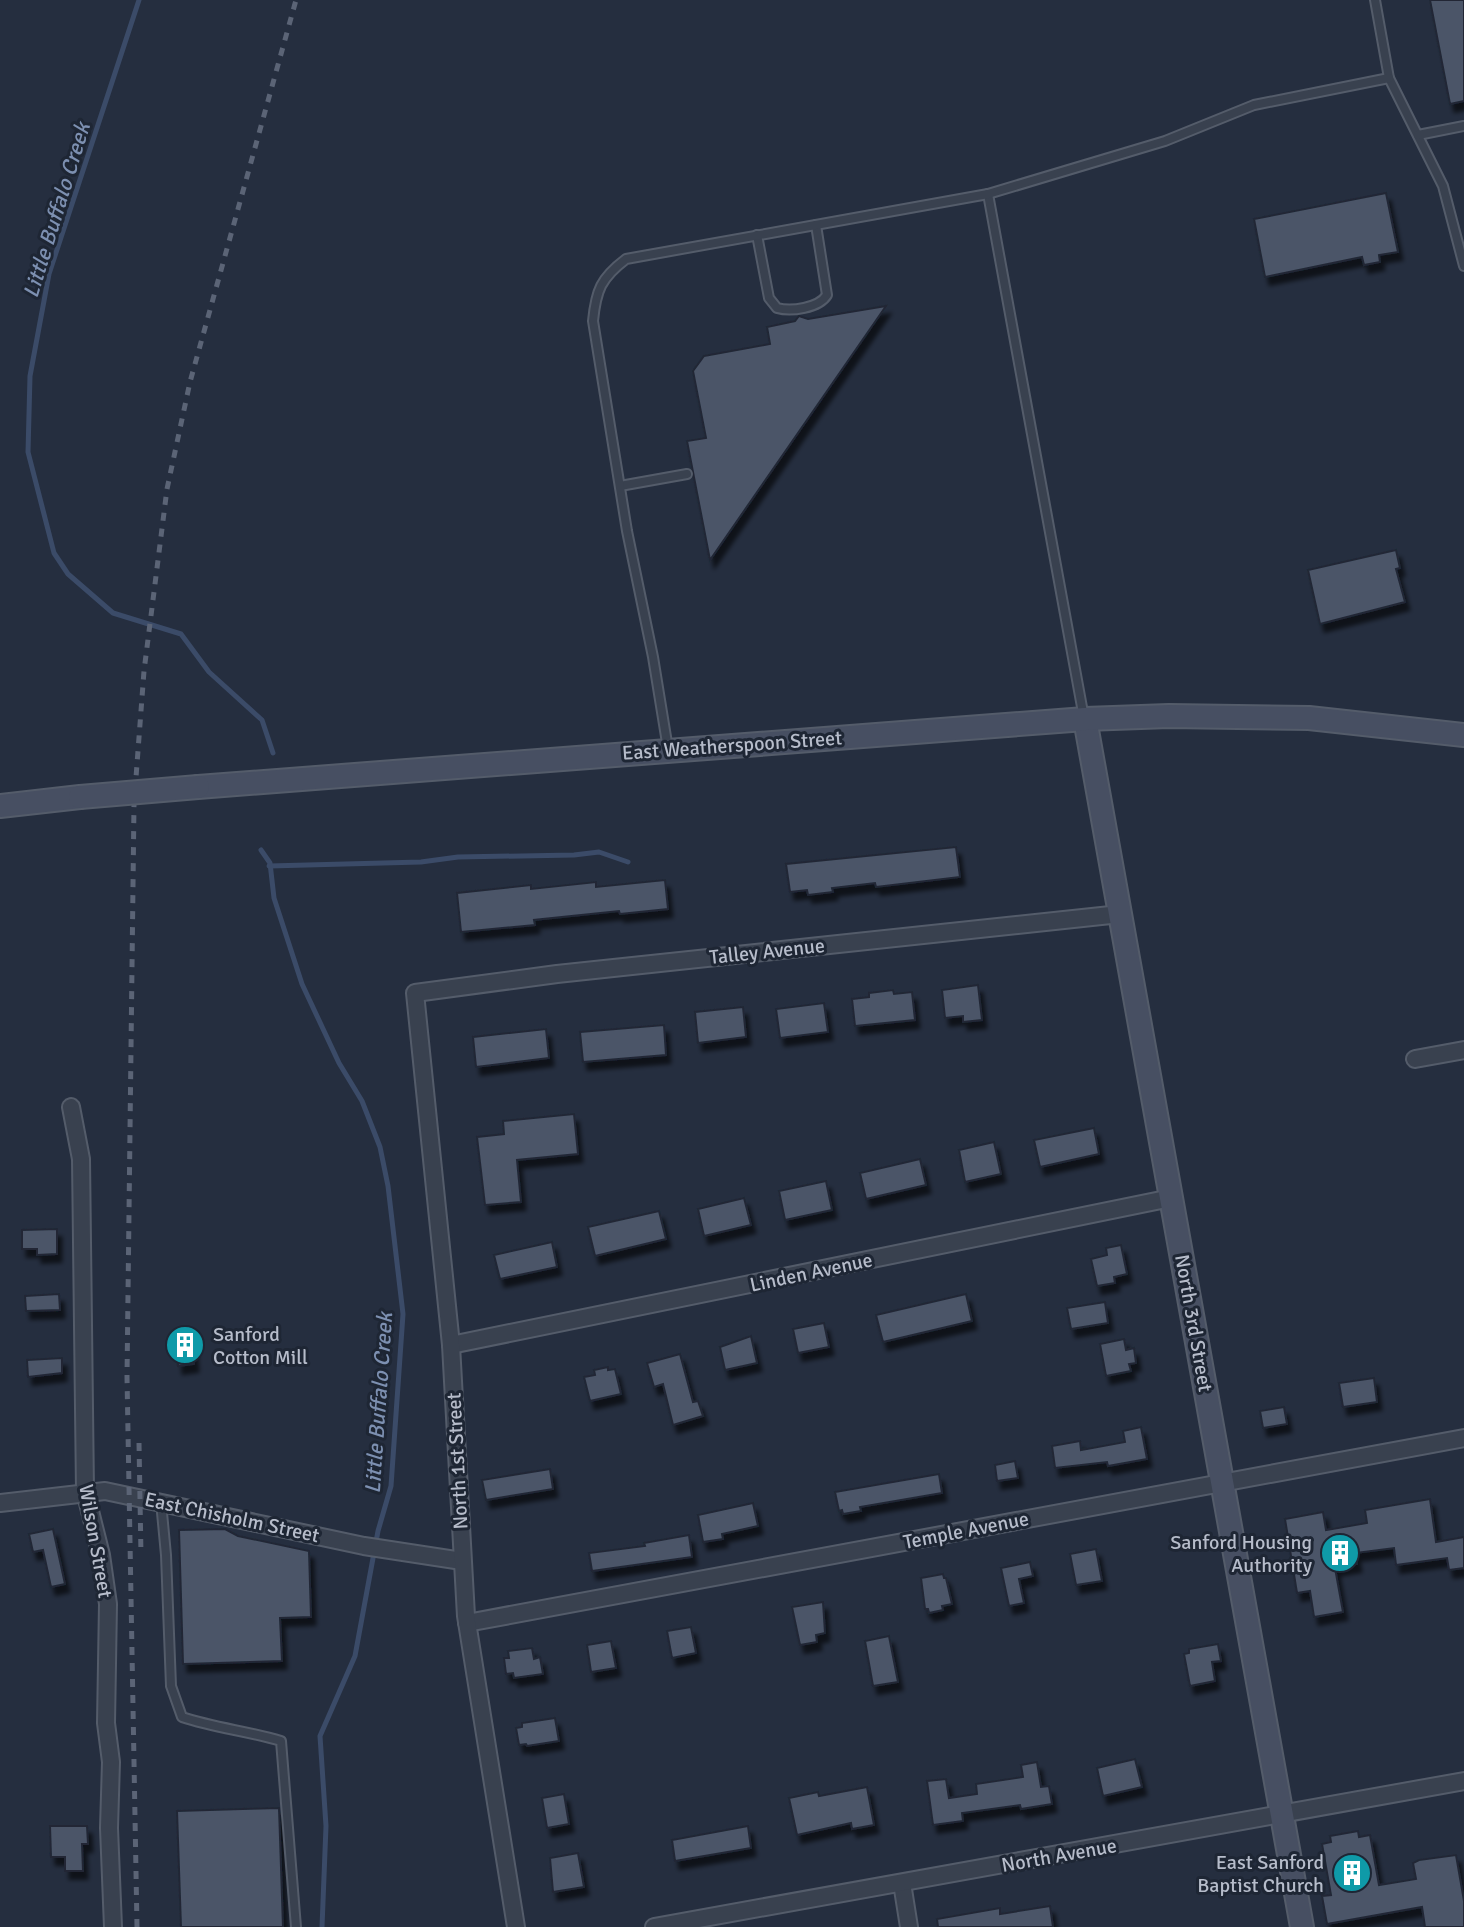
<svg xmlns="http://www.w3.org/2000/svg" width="1464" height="1927" viewBox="0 0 1464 1927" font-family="Signika,sans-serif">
	<defs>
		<filter id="shadow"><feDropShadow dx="4.5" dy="8" stdDeviation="2" flood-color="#0009"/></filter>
	</defs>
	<rect width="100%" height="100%" fill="#252e3f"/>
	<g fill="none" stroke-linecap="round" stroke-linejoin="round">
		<!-- stream -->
		<g stroke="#3b4b68" stroke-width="5">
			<path d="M139,0L49,274L30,376L28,452L54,553L68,574L113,613L181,634L209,672L262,720L273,753"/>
			<path d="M261,850L270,863L274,898L302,984L339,1063L362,1101L380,1147L388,1186L403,1314L391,1486L378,1531L355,1656L320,1736L326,1826L322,1927"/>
			<path d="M269,866L421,862L458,857L574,855L599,852L628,862"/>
		</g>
	</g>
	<!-- building -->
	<g fill="#4b5568" stroke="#202836" stroke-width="2" filter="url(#shadow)">
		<path d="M1430,0H1464V101L1450,104Z"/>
		<path d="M1386,193L1398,252L1379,255L1380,262L1364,265L1362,257L1265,277L1254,219Z"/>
		<path d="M886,306L710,560L687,441L706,438L693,371L704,356L770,344L767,327L795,321L799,316L808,319Z"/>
		<path d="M1396,550L1400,568L1396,569L1405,602L1320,624L1308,570Z"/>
		<path d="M956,847L960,877L876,887L875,883L832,888L833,892L808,895L807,890L790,892L786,864Z"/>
		<path d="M665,880L668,909L620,914L619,911L534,920L535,925L461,932L457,893L531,885V889L596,882V887Z"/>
		<path d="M978,985L982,1020L963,1022V1016L945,1018L942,990Z"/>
		<path d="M893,990L894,994L912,992L915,1020L855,1026L852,999L869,997V993Z"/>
		<path d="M824,1003L828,1032L780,1038L776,1009Z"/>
		<path d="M743,1007L746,1037L698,1043L695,1012Z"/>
		<path d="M664,1025L666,1055L583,1062L580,1032Z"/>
		<path d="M546,1029L549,1058L476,1067L473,1037Z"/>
		<path d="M574,1114L578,1154L517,1160L521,1202L485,1205L477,1137L504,1134L503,1121Z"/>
		<path d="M1094,1128L1099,1154L1040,1167L1034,1140Z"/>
		<path d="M994,1142L1001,1174L965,1182L959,1150Z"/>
		<path d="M920,1159L926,1185L866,1199L860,1173Z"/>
		<path d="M826,1181L832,1210L785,1220L779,1191Z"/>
		<path d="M744,1198L751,1225L704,1236L698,1209Z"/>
		<path d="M659,1211L666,1239L595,1256L588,1227Z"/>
		<path d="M57,1229V1254L37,1255V1249H22V1230Z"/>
		<path d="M552,1242L557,1267L500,1279L494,1255Z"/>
		<path d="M1121,1245L1127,1274L1114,1277L1115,1283L1097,1286L1091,1259L1107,1255L1106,1248Z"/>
		<path d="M59,1294L60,1310L26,1311L25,1296Z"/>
		<path d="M966,1294L972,1321L883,1342L876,1315Z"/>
		<path d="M1105,1302L1108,1323L1071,1329L1067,1308Z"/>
		<path d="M824,1323L829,1347L798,1353L793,1329Z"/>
		<path d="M751,1336L757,1363L725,1370L720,1347Z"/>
		<path d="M192,1337L194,1364L178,1366L177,1339Z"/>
		<path d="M1124,1339L1126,1350L1134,1348L1136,1363L1129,1364L1131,1371L1106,1376L1100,1344Z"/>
		<path d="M680,1354L693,1402L698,1401L703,1416L673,1425L663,1384L654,1387L647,1363Z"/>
		<path d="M62,1358V1373L28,1377L27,1360Z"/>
		<path d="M608,1367V1370L615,1369L621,1394L590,1401L584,1377L595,1375L594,1370Z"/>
		<path d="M1374,1378L1377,1402L1343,1407L1339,1383Z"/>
		<path d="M1284,1407L1287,1424L1263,1428L1260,1411Z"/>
		<path d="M1141,1427L1147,1459L1108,1466L1107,1462L1055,1468L1052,1446L1080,1441L1081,1450L1125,1442L1123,1431Z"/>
		<path d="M1015,1461L1018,1478L997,1481L995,1465Z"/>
		<path d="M550,1469L553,1489L486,1500L482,1480Z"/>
		<path d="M939,1474L942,1493L860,1507L861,1511L843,1514L842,1510L839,1511L835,1492Z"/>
		<path d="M1430,1499L1436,1542L1464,1537V1568L1449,1570L1447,1558L1396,1565L1394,1548L1355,1553L1357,1564L1335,1568L1343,1612L1314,1617L1310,1591L1297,1593L1285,1519L1323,1512L1326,1530L1367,1523L1365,1510Z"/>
		<path d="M753,1503L758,1526L722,1534L723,1539L703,1542L698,1515Z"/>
		<path d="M53,1529L65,1584L51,1587L43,1550L33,1552L29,1534Z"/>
		<path d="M225,1529L238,1536L309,1551L311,1617L280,1618L282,1661L183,1664L179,1530Z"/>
		<path d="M689,1535L692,1557L592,1571L589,1553L645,1546L644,1543Z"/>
		<path d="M1096,1549L1102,1581L1076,1585L1070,1554Z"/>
		<path d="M1030,1562L1033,1576L1019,1579L1024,1603L1009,1606L1001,1568Z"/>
		<path d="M943,1574L944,1578H946L952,1604L942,1606L943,1610L929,1613L928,1609H925L921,1578Z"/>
		<path d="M823,1602L825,1633L816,1635L817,1642L800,1645L792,1607Z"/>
		<path d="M691,1627L696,1653L672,1658L667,1631Z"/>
		<path d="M889,1636L898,1682L873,1686L865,1641Z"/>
		<path d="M611,1641L616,1668L591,1672L587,1645Z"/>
		<path d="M1218,1644L1221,1661L1212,1662L1215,1681L1190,1686L1184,1654L1189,1653V1649Z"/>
		<path d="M532,1648L534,1659L540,1657L543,1674L514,1678L513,1673L506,1674L504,1658H509L508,1651Z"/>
		<path d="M555,1718L559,1741L527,1746L526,1744L519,1745L516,1728L522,1727V1723Z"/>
		<path d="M1135,1759L1142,1787L1103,1796L1097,1768Z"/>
		<path d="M1037,1762L1041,1787L1049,1786L1052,1804L1021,1809L1020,1805L962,1813L963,1821L933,1825L927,1781L946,1779L949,1798L977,1794L976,1784L1023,1777L1021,1765Z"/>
		<path d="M867,1787L874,1825L852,1829L851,1823L797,1835L789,1798L818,1792L819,1796Z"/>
		<path d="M564,1794L569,1824L547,1828L542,1798Z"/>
		<path d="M279,1808L283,1927H181L177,1811Z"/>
		<path d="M50,1826H87L88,1844H82L83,1871H65V1857H51Z"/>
		<path d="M748,1826L751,1848L675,1861L672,1840Z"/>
		<path d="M1358,1831L1359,1837L1370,1835L1379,1885L1416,1879L1413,1863L1419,1860L1456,1855L1464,1901V1927H1425L1422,1907L1327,1924L1322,1896L1331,1895L1322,1844L1331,1842L1330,1836Z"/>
		<path d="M578,1853L584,1887L553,1892L550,1858Z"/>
		<path d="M1050,1906L1053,1927H938L937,1919L1000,1908V1914Z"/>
	</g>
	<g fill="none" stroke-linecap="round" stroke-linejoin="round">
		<!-- lane casing -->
		<g stroke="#545c6a" stroke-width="12">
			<g id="lane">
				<path d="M1375,0L1389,78L1443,186L1464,266"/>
				<path d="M1418,135L1464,126"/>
				<path d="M988,194L1084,718"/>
				<path d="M757,235L769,298L777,308C791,312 819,308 827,295L816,225"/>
				<path d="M620,486L687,474"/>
				<path d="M668,749L653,657L627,531L593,321C596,290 601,278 626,259L988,194L1165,141L1254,105L1389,78"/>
				<path d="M161,1502L166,1555L171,1686L182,1717C215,1728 248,1731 281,1741L296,1927"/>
			</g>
		</g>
		<!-- street casing -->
		<g stroke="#545c6a" stroke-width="20">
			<g id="street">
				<path d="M1415,1059L1464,1050"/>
				<path d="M71,1107L81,1159L85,1491L101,1555L108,1604L106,1723L111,1762L109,1828L113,1927"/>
				<path d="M451,1345L1171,1198"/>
				<path d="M0,1503L105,1491L364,1546L462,1561"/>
				<path d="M467,1623L1464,1438"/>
				<path d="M902,1883L909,1927"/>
				<path d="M516,1927L466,1616L451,1345L415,993L557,974L1120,914"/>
				<path d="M654,1927L1464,1781"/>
			</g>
		</g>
		<!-- secondary casing -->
		<g stroke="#545c6a" stroke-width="26">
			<g id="secondary">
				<path d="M1085,719L1302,1927"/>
				<path d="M198,787L1085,719L1169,716L1309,718L1464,735"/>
				<path d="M0,806L80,797"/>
			</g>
		</g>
		<!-- lane -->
		<use href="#lane" stroke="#39414f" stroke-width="8"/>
		<!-- street -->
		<use href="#street" stroke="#39414f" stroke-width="16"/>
		<!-- secondary -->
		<use href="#secondary" stroke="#474f62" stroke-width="22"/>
		<!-- rail -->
		<g stroke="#5b6476" stroke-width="5" stroke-dasharray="8 8" stroke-linecap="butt">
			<path d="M139,1443L141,1555"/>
			<path d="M137,1927L127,1377L134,804L144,671L167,489L190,382L296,0"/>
		</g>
		<!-- secondary-bridge casing -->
		<g stroke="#545c6a" stroke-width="26" stroke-linecap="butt">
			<path id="secondary-bridge" d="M80,797L198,787"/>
		</g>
		<!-- secondary-bridge -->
		<use href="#secondary-bridge" stroke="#474f62" stroke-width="22"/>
	</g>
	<!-- icons -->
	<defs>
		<g id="building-disc" transform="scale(2)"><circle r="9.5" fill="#0f9aa8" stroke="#1e2634"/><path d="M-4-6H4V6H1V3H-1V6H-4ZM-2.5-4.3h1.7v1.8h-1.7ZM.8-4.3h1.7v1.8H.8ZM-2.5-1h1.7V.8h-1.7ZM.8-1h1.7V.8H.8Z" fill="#fff"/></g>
	</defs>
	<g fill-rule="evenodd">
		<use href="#building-disc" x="185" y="1345"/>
		<use href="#building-disc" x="1340" y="1553"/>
		<use href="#building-disc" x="1352" y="1873"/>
	</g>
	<g text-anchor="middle" stroke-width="6" stroke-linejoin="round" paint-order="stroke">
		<!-- street labels -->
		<g font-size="20" fill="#b6bcca" stroke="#1e2634">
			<text transform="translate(732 745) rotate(-4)" y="7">East Weatherspoon Street</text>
			<text transform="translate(767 951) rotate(-6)" y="7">Talley Avenue</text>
			<text transform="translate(811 1272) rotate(-12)" y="7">Linden Avenue</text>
			<text transform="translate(1194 1323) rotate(80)" y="7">North 3rd Street</text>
			<text transform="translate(457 1461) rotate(-93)" y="7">North 1st Street</text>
			<text transform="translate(232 1517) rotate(12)" y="7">East Chisholm Street</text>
			<text transform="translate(966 1530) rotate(-11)" y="7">Temple Avenue</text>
			<text transform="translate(96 1541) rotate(80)" y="7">Wilson Street</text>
			<text transform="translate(1059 1855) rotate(-10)" y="7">North Avenue</text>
		</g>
		<!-- poi labels -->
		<g font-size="20" fill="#b6bcca" stroke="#1e2634" text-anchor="end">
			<text x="213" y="1341" text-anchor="start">Sanford<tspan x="213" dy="23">Cotton Mill</tspan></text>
			<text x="1312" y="1549">Sanford Housing<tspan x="1312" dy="23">Authority</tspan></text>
			<text x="1324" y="1869">East Sanford<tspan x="1324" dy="23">Baptist Church</tspan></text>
		</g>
		<!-- water labels -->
		<g font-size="22" font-style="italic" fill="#7d90b1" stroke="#1e2634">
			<text transform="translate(56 210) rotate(-73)" y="8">Little Buffalo Creek</text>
			<text transform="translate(378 1403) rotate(-86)" y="8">Little Buffalo Creek</text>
		</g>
	</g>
</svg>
